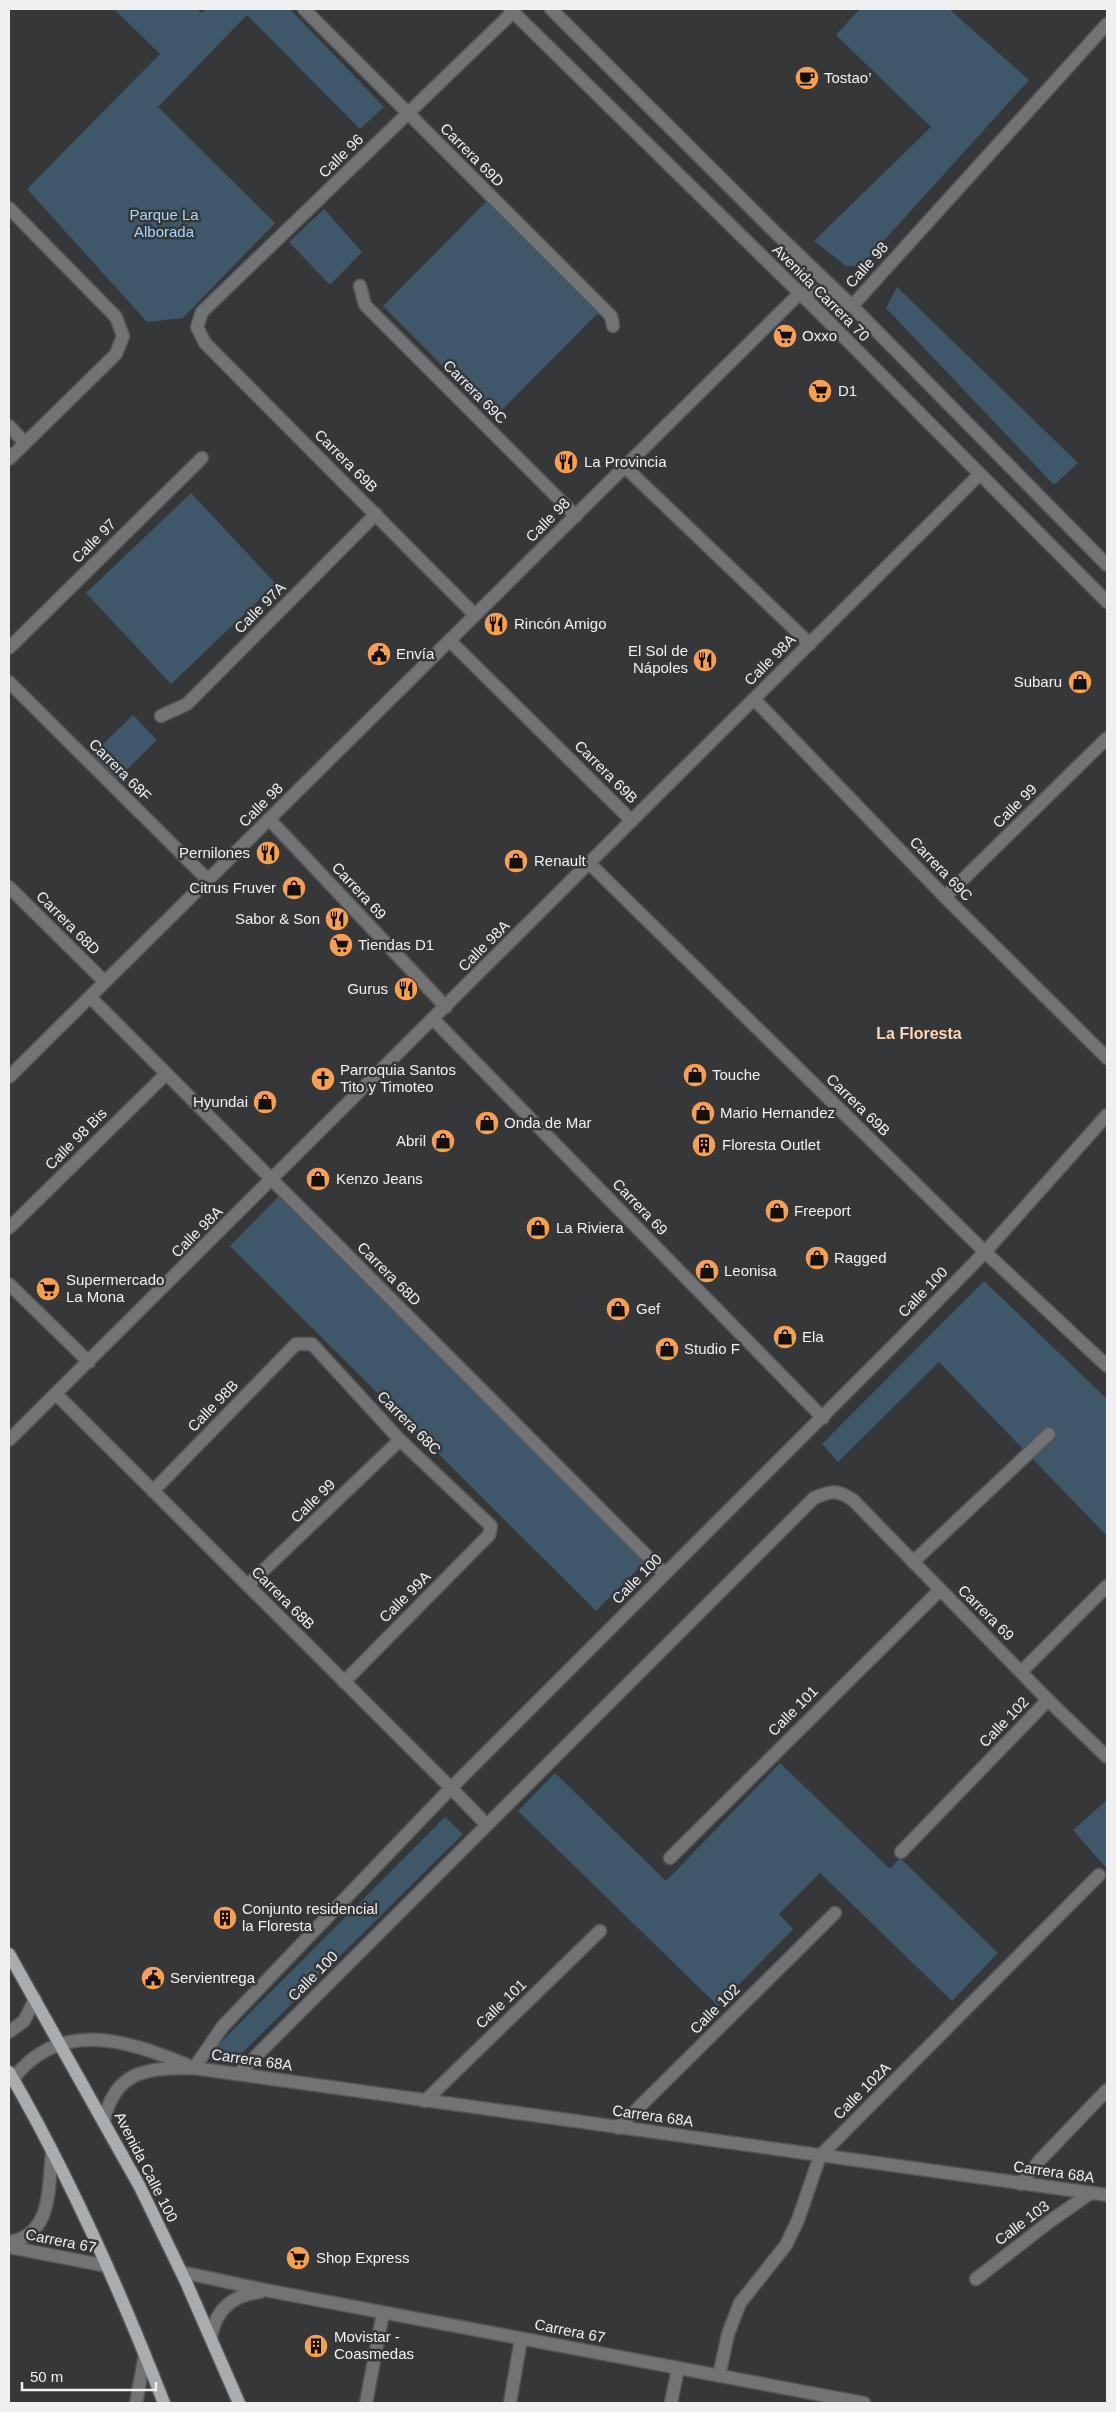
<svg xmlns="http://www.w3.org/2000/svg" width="1116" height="2412" viewBox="0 0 1116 2412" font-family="Helvetica,sans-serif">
	<rect width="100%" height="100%" fill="#353739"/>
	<!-- green -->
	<g fill="#3e5769">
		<path d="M114,9H197L201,13L206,9H290L384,107L360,129L247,15L158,107L275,223L183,318L147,322L27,189L160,54Z"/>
		<path d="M860,9H949L1029,80L860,267L846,266L814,241L931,127L836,35Z"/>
		<path d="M488,200L599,312L494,418L383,306Z"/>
		<path d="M324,209L362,252L330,285L289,242Z"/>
		<path d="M897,287L1078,463L1054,485L886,308Z"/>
		<path d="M191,493L276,584L171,684L86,593Z"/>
		<path d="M133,715L157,740L116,780L92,755Z"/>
		<path d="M279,1196L645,1562L596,1611L230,1246Z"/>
		<path d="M984,1281L1107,1399V1536L939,1362L838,1462L822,1444Z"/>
		<path d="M780,1763L890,1869L900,1858L998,1953L952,2001L820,1873L779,1914L793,1929L718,2006L518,1811L555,1773L666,1881Z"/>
		<path d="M1107,1800V1869L1073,1830Z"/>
		<path d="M445,1817L463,1834L234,2061L216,2047Z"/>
	</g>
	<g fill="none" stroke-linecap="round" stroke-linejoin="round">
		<!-- minor casing -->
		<g stroke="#535556" stroke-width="15">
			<g id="minor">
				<path d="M304,9L611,316L613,326"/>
				<path d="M9,208L116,317L123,336L116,354L9,459"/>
				<path d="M360,286L365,305L576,516"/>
				<path d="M852,306L1107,24"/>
				<path d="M9,426L25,443"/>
				<path d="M625,467L810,644"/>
				<path d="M475,615L205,343L197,327L202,312L513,12"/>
				<path d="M450,641L632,821"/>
				<path d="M9,648L202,458"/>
				<path d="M9,682L208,880"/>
				<path d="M754,699L945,897L1107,1058"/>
				<path d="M161,716L187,704L376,514"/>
				<path d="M269,819L446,1007"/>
				<path d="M589,863L985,1252L1107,1366"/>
				<path d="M9,887L105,982"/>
				<path d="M945,897L1107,738"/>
				<path d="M90,997L665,1574"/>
				<path d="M433,1019L823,1418"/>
				<path d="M9,1228L166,1074"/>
				<path d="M9,1284L89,1362"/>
				<path d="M56,1394L451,1788L901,1338L985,1252L1107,1115"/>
				<path d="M153,1491L296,1344H312L400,1440L491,1526L489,1535L344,1682"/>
				<path d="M913,1562L1049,1434"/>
				<path d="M248,1585L400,1440"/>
				<path d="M1021,1672L1107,1586"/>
				<path d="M901,1852L1048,1700"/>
				<path d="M670,1858L940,1590"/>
				<path d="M425,2101L600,1931"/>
				<path d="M618,2128L835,1913"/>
				<path d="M1021,2184L1040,2160L1107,2090"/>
				<path d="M9,2242C53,2235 48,2187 52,2153"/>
				<path d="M9,2247L107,2266"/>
				<path d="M181,2272L270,2291L864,2403"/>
				<path d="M976,2279L1049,2222L1089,2194"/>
				<path d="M211,2338C215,2310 232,2295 260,2292"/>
				<path d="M719,2376L728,2334L740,2303L786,2245L798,2220L820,2156L1099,1875"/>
				<path d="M136,2403L145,2355"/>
				<path d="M366,2403L383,2313"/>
				<path d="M510,2403L521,2339"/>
				<path d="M671,2403L678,2368"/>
			</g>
		</g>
		<!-- tertiary casing -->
		<g stroke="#535556" stroke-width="15">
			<g id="tertiary">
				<path d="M510,9L817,310L1107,602"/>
				<path d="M551,9L780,237L852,306L1107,565"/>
				<path d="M9,1077L799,294C818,286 835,298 852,306"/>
				<path d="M9,1440L980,474"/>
				<path d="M9,2032L24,2021L35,1999"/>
				<path d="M194,2068L223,2026L451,1788L487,1825"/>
				<path d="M238,2074L814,1498C831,1491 837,1489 853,1500L1048,1700L1107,1757"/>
				<path d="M13,2079C59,2018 127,2040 187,2065"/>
				<path d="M104,2121C115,2069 149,2068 194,2068L1107,2195"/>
			</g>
		</g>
		<!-- primary casing -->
		<g stroke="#535556" stroke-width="15">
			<g id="primary">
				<path d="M9,1954L140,2187L186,2282L239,2403"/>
				<path d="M9,2072C70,2177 120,2290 164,2403"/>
			</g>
		</g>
		<!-- minor -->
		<use href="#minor" stroke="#717374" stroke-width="12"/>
		<!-- tertiary -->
		<use href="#tertiary" stroke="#717374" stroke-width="12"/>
		<!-- primary -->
		<use href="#primary" stroke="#aaadaf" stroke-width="12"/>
	</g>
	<!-- icons -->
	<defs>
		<g id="cafe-disc" transform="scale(1.25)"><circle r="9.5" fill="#fa9f4e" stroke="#353739"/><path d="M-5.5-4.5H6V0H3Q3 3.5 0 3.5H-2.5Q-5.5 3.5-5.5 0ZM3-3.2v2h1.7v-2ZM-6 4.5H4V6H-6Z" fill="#111"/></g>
		<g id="supermarket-disc" transform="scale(1.25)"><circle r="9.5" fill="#fa9f4e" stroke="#353739"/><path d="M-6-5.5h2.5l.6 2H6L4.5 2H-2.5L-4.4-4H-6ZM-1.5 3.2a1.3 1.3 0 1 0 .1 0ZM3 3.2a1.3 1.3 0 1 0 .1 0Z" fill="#111"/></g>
		<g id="restaurant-disc" transform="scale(1.25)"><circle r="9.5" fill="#fa9f4e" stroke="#353739"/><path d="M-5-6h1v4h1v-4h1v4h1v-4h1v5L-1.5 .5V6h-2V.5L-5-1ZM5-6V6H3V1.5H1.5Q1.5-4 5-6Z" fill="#111"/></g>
		<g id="civic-disc" transform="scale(1.25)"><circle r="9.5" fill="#fa9f4e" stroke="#353739"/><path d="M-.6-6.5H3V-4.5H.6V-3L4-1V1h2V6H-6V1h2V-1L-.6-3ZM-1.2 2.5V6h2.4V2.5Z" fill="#111"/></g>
		<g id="shop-disc" transform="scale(1.25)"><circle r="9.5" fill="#fa9f4e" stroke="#353739"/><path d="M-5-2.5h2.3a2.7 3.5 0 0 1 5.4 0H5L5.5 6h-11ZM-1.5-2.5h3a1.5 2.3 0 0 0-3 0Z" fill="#111"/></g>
		<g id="church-disc" transform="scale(1.25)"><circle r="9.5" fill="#fa9f4e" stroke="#353739"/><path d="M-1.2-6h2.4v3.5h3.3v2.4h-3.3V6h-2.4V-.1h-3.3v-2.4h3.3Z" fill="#111"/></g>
		<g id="building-disc" transform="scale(1.25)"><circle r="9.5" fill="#fa9f4e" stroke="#353739"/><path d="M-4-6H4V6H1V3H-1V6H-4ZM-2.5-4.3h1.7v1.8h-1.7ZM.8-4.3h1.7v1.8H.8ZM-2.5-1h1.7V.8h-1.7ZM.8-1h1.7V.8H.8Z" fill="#111"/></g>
	</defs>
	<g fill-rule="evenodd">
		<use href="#cafe-disc" x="807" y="78"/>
		<use href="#supermarket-disc" x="785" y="336"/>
		<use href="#supermarket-disc" x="820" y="391"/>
		<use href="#restaurant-disc" x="566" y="462"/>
		<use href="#restaurant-disc" x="496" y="624"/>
		<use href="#civic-disc" x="379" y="654"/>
		<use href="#restaurant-disc" x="705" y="660"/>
		<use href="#shop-disc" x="1080" y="682"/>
		<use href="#restaurant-disc" x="268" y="853"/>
		<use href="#shop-disc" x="516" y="861"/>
		<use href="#shop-disc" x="294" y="888"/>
		<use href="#restaurant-disc" x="337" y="919"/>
		<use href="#supermarket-disc" x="341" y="945"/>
		<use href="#restaurant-disc" x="406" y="989"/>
		<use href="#shop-disc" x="695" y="1075"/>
		<use href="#church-disc" x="323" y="1079"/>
		<use href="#shop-disc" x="265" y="1102"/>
		<use href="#shop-disc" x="703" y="1113"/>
		<use href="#shop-disc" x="487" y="1123"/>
		<use href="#shop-disc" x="443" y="1141"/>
		<use href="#building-disc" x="704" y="1145"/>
		<use href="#shop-disc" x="318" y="1179"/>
		<use href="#shop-disc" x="777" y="1211"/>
		<use href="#shop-disc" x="538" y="1228"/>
		<use href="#shop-disc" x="817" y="1258"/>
		<use href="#shop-disc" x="707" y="1271"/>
		<use href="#supermarket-disc" x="48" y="1289"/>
		<use href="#shop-disc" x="618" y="1309"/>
		<use href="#shop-disc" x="785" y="1337"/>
		<use href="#shop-disc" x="667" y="1349"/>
		<use href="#building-disc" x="225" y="1918"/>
		<use href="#civic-disc" x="153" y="1978"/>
		<use href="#supermarket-disc" x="298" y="2258"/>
		<use href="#building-disc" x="316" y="2346"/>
	</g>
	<g text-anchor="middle" stroke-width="5" stroke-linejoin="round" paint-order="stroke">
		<!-- poi labels -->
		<g font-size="15" fill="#eef0f1" stroke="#353739" text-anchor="start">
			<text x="824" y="83">Tostao’</text>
			<text x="802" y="341">Oxxo</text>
			<text x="838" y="396">D1</text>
			<text x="584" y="467">La Provincia</text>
			<text x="514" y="629">Rincón Amigo</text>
			<text x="688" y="656" text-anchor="end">El Sol de<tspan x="688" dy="17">Nápoles</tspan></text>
			<text x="396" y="659">Envía</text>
			<text x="1062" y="687" text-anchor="end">Subaru</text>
			<text x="250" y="858" text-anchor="end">Pernilones</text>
			<text x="534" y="866">Renault</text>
			<text x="276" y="893" text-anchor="end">Citrus Fruver</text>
			<text x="320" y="924" text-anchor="end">Sabor &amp; Son</text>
			<text x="358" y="950">Tiendas D1</text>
			<text x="388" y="994" text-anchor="end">Gurus</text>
			<text x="340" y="1075">Parroquia Santos<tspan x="340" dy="17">Tito y Timoteo</tspan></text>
			<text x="712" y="1080">Touche</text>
			<text x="248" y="1107" text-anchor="end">Hyundai</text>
			<text x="720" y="1118">Mario Hernandez</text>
			<text x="504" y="1128">Onda de Mar</text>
			<text x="426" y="1146" text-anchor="end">Abril</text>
			<text x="722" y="1150">Floresta Outlet</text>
			<text x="336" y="1184">Kenzo Jeans</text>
			<text x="794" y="1216">Freeport</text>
			<text x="556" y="1233">La Riviera</text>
			<text x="834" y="1263">Ragged</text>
			<text x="724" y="1276">Leonisa</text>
			<text x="66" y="1285">Supermercado<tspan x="66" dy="17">La Mona</tspan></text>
			<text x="636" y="1314">Gef</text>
			<text x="802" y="1342">Ela</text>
			<text x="684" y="1354">Studio F</text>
			<text x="242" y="1914">Conjunto residencial<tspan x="242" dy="17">la Floresta</tspan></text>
			<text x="170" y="1983">Servientrega</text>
			<text x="316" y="2263">Shop Express</text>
			<text x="334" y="2342">Movistar -<tspan x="334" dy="17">Coasmedas</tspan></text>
		</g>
		<!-- street labels -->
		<g font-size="15" fill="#eef0f1" stroke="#353739">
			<text transform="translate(472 155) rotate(45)" y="5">Carrera 69D</text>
			<text transform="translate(341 156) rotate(-44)" y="5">Calle 96</text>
			<text transform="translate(867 265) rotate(-48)" y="5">Calle 98</text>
			<text transform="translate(821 293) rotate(45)" y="5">Avenida Carrera 70</text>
			<text transform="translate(475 392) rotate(45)" y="5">Carrera 69C</text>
			<text transform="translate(346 461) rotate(45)" y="5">Carrera 69B</text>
			<text transform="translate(548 520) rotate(-45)" y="5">Calle 98</text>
			<text transform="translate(94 541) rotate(-45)" y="5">Calle 97</text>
			<text transform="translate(260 608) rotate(-45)" y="5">Calle 97A</text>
			<text transform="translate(770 660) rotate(-45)" y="5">Calle 98A</text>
			<text transform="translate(120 770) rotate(45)" y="5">Carrera 68F</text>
			<text transform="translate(606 772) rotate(45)" y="5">Carrera 69B</text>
			<text transform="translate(261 805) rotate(-45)" y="5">Calle 98</text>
			<text transform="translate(1015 806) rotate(-45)" y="5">Calle 99</text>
			<text transform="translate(941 869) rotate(46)" y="5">Carrera 69C</text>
			<text transform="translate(359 891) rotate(47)" y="5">Carrera 69</text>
			<text transform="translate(68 923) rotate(45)" y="5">Carrera 68D</text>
			<text transform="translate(484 946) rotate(-45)" y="5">Calle 98A</text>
			<text transform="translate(858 1105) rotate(44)" y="5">Carrera 69B</text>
			<text transform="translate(76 1139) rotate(-45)" y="5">Calle 98 Bis</text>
			<text transform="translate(640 1207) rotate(46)" y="5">Carrera 69</text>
			<text transform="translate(197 1232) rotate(-45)" y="5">Calle 98A</text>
			<text transform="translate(389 1274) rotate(45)" y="5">Carrera 68D</text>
			<text transform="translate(923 1292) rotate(-46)" y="5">Calle 100</text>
			<text transform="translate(213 1406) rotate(-46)" y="5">Calle 98B</text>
			<text transform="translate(409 1423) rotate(45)" y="5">Carrera 68C</text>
			<text transform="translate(313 1501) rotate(-44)" y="5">Calle 99</text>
			<text transform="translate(637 1579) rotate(-45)" y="5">Calle 100</text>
			<text transform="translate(405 1597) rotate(-45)" y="5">Calle 99A</text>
			<text transform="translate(283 1598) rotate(45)" y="5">Carrera 68B</text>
			<text transform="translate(986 1613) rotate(45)" y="5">Carrera 69</text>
			<text transform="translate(793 1711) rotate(-45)" y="5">Calle 101</text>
			<text transform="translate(1004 1722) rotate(-46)" y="5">Calle 102</text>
			<text transform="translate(313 1976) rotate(-45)" y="5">Calle 100</text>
			<text transform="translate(501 2004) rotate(-44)" y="5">Calle 101</text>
			<text transform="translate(715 2009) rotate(-45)" y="5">Calle 102</text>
			<text transform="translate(252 2060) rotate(8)" y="5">Carrera 68A</text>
			<text transform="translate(862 2091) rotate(-45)" y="5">Calle 102A</text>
			<text transform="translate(653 2116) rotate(8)" y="5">Carrera 68A</text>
			<text transform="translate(146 2167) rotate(63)" y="5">Avenida Calle 100</text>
			<text transform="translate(1054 2172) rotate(8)" y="5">Carrera 68A</text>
			<text transform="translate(1022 2223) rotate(-37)" y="5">Calle 103</text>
			<text transform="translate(61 2241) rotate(11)" y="5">Carrera 67</text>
			<text transform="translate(570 2331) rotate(11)" y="5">Carrera 67</text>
		</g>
		<!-- park labels -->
		<g font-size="15" fill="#a1d8ff" stroke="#353739">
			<text x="164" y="220">Parque La<tspan x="164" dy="17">Alborada</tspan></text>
		</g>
		<!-- neighbourhood labels -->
		<g font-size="16" font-weight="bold" fill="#ffd7b9" stroke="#353739">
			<text x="919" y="1039">La Floresta</text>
		</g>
	</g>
	<!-- border -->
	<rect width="1116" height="2412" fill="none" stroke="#eef0f1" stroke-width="20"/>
	<!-- scale -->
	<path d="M22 2382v8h134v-8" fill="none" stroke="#eef0f1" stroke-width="2.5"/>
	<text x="30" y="2382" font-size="15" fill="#eef0f1" stroke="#353739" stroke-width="4" paint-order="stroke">50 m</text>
</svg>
